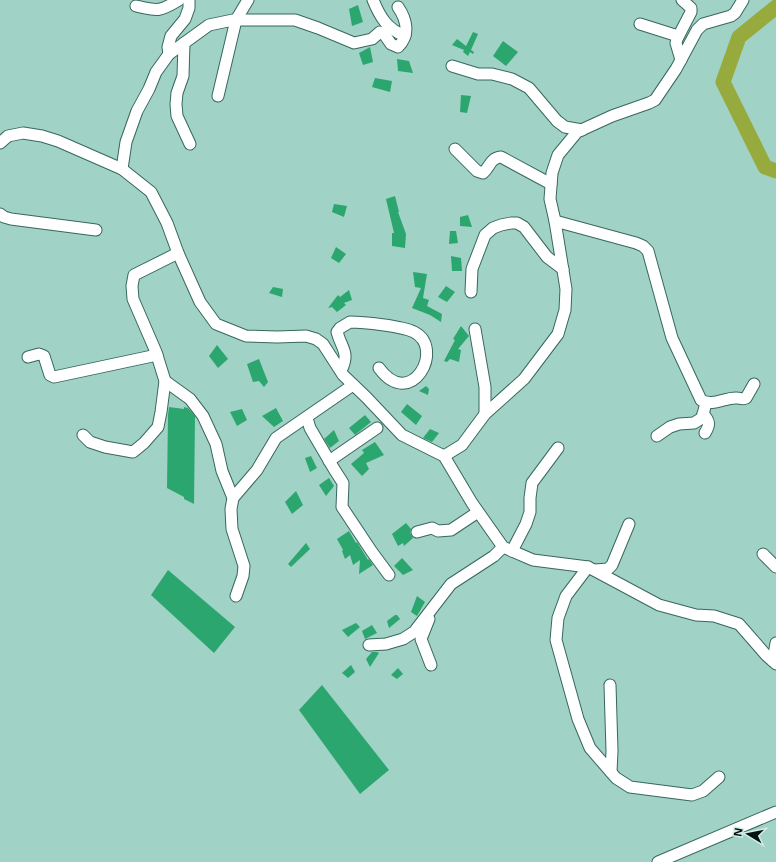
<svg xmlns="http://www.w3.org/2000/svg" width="776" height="862" viewBox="0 0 776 862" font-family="'Noto Sans',sans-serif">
	<rect width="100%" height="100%" fill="#a0d2c6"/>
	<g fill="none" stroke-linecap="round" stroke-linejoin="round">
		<!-- river -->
		<path stroke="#96aa3d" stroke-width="15" d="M776,7L739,37L723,82L765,167L776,171"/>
	</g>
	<!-- building -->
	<g fill="#2ba66f">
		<path d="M358,5L363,22L352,26L349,9Z"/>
		<path d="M473,32L478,34L471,50L474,52L473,54L470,52L468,56L463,52L464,50L452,45L457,39L466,46Z"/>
		<path d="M503,41L518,52L506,66L493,56Z"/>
		<path d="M370,47L373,62L363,65L359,53Z"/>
		<path d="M397,59L409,61L413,73L398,71Z"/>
		<path d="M375,78L392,81L390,92L372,87Z"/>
		<path d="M461,95L471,96L467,113L460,112Z"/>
		<path d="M395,196L399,212H398L406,234L405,248L392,246V233H394L386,199Z"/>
		<path d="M334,204L347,206L344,217L332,212Z"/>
		<path d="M468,215L472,227L460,226V217Z"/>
		<path d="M450,231H456L458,243L449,244Z"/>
		<path d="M336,247L346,254L339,263L331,258Z"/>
		<path d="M451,256L461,258L462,271H452Z"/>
		<path d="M413,272L427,274L423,298L429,300L427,306L442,314L441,322L430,315L412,308L421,288L415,287Z"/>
		<path d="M446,286L455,292L447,302L438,297Z"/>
		<path d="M273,287L283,289L282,297L269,293Z"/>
		<path d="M349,290L352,300L344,303L346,305L337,312L332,307L328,308L338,295L340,297Z"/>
		<path d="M461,326L469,336L458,349L461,350L459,362L450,359L447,362L444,361L455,340L453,339Z"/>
		<path d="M217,345L228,359L218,368L209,356Z"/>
		<path d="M259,359L268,382L264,387L259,381L253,382L247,364Z"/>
		<path d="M426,386L429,389L428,395L419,391Z"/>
		<path d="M407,404L422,416L416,425L401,412Z"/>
		<path d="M169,407L184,409V407L188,408L195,416L194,504L184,499V497L167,488L168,415Z"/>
		<path d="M276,408L283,421L274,427L262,416Z"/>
		<path d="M242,409L247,420L237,426L230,412Z"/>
		<path d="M365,415L371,422L355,435L349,428Z"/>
		<path d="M430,429L439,433L432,442L423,438Z"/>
		<path d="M334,430L339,441L330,448L324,439Z"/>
		<path d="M375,442L384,455L366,463L369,469L362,476L351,464L364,453L362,450Z"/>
		<path d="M311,456L317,468L310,472L305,458Z"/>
		<path d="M329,478L334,486L326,496L319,485Z"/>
		<path d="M296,491L303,505L292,514L285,502Z"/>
		<path d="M406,523L411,529L410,533L413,538L404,546L403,543L398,546L392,534Z"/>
		<path d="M349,531L356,543L357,542L368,560L369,559L373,565L359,574L360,560L353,565L350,555L345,559L342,551L343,550L337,539Z"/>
		<path d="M306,543L310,549L291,567L288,564Z"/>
		<path d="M402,558L413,570L403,575L394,566Z"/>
		<path d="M168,570L235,627L214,653L151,595Z"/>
		<path d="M417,596L425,602L417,616L411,612Z"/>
		<path d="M395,615H397L400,619L389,628L387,621Z"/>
		<path d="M356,623L360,627L348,637L342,630Z"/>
		<path d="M372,625L377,633L365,639L362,631Z"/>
		<path d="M372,652H377L379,653L370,667L366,659Z"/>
		<path d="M351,665L355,672L348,678L342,673Z"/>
		<path d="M398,668L403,674L397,679L391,675Z"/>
		<path d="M322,685L389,770L360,794L299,710Z"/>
	</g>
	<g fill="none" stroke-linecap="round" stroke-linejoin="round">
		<!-- minor casing -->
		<g stroke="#37675d" stroke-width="13">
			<g id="minor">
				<path d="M373,0C380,17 387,29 405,36"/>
				<path d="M136,6C158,11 159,12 179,0"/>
				<path d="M640,24L678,36"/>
				<path d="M184,43L183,76L177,93L176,104L177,116L190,144"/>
				<path d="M169,54L168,47L171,36L185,19L189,8V0"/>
				<path d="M681,60L676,43L677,39L691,12V8L682,0"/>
				<path d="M452,66L478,74H492L512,79L529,88L557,121L565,127L582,130"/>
				<path d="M218,96L236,20L248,0"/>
				<path d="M0,143L8,136L23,133L42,136L58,141L122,169L151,192L167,223L178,253L200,302L216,324L246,336L277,337L306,336L316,339L323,344L343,375L366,397L402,435L444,456L472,503L503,547L533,560L588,567L659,605L696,615L714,616L739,624L766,655L776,664"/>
				<path d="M455,149L477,171L483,173C490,167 490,158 501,157L551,184"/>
				<path d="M122,169L126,142L137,111L149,89L156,72L169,54L209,25L233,20H295L318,28L354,43L372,39L380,32L384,34L391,44L398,47C410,35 407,20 398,7"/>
				<path d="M0,214L4,217L11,219L96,230"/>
				<path d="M555,221L636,243L643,246L648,251L672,338L701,400C713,407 725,397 737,398C741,398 742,400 746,398L754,384"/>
				<path d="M471,292L472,269L485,235L493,228L501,225L511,223H517L524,227L547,257L563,269"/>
				<path d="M475,329L485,387V414"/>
				<path d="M28,357L39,354L44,356L50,375L54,377L157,355"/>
				<path d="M341,371C350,352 342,350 337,332L340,328L350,322C363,322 402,326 414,332C446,348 411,412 379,368"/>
				<path d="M165,381L190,399L203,416L216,444L222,471L233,498L231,509L232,529L244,566L243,576L236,596"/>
				<path d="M703,414C710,421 710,425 705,433"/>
				<path d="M307,418L310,428L334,469L343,483L342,507L372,552L389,575"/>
				<path d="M83,435L90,442L105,447L133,452L144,443L158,427L161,412L165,381L156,352L133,299L132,286L134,275L178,253"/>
				<path d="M657,436L670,427L679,424L694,423L702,418L706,403"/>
				<path d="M444,456L462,445L485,414L524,379L558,334L565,310L566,289L555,221L550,199L552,173L558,155L577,132L612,116L649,103L655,100L676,69L697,30L703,24L731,16L735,13L743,0"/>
				<path d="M329,461L377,428"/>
				<path d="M233,498L257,470L276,438L353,385"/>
				<path d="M417,532L432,528L438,531L451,530L478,512"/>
				<path d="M512,551L526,524L530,512V498L532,483L558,448"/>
				<path d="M763,554L776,567"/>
				<path d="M588,567L566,596L558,618L556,640L578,719L590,748L616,778L630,787L692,795L703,791L719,777"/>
				<path d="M595,570L608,569L612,565L629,524"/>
				<path d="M429,619L421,639L431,665"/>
				<path d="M369,645L386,644L403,639L414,632L451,584L494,556L503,547"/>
				<path d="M773,661L776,643"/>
				<path d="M610,685L612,751L611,772"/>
				<path d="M658,862L776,812"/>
			</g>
		</g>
		<!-- minor -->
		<use href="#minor" stroke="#fff" stroke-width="11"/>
	</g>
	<!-- north arrow -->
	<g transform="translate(748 834) rotate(280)" stroke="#d4ede6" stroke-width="3" paint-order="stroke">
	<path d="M0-3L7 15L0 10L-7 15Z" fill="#021410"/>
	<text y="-6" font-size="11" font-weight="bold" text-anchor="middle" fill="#021410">N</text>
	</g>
</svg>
